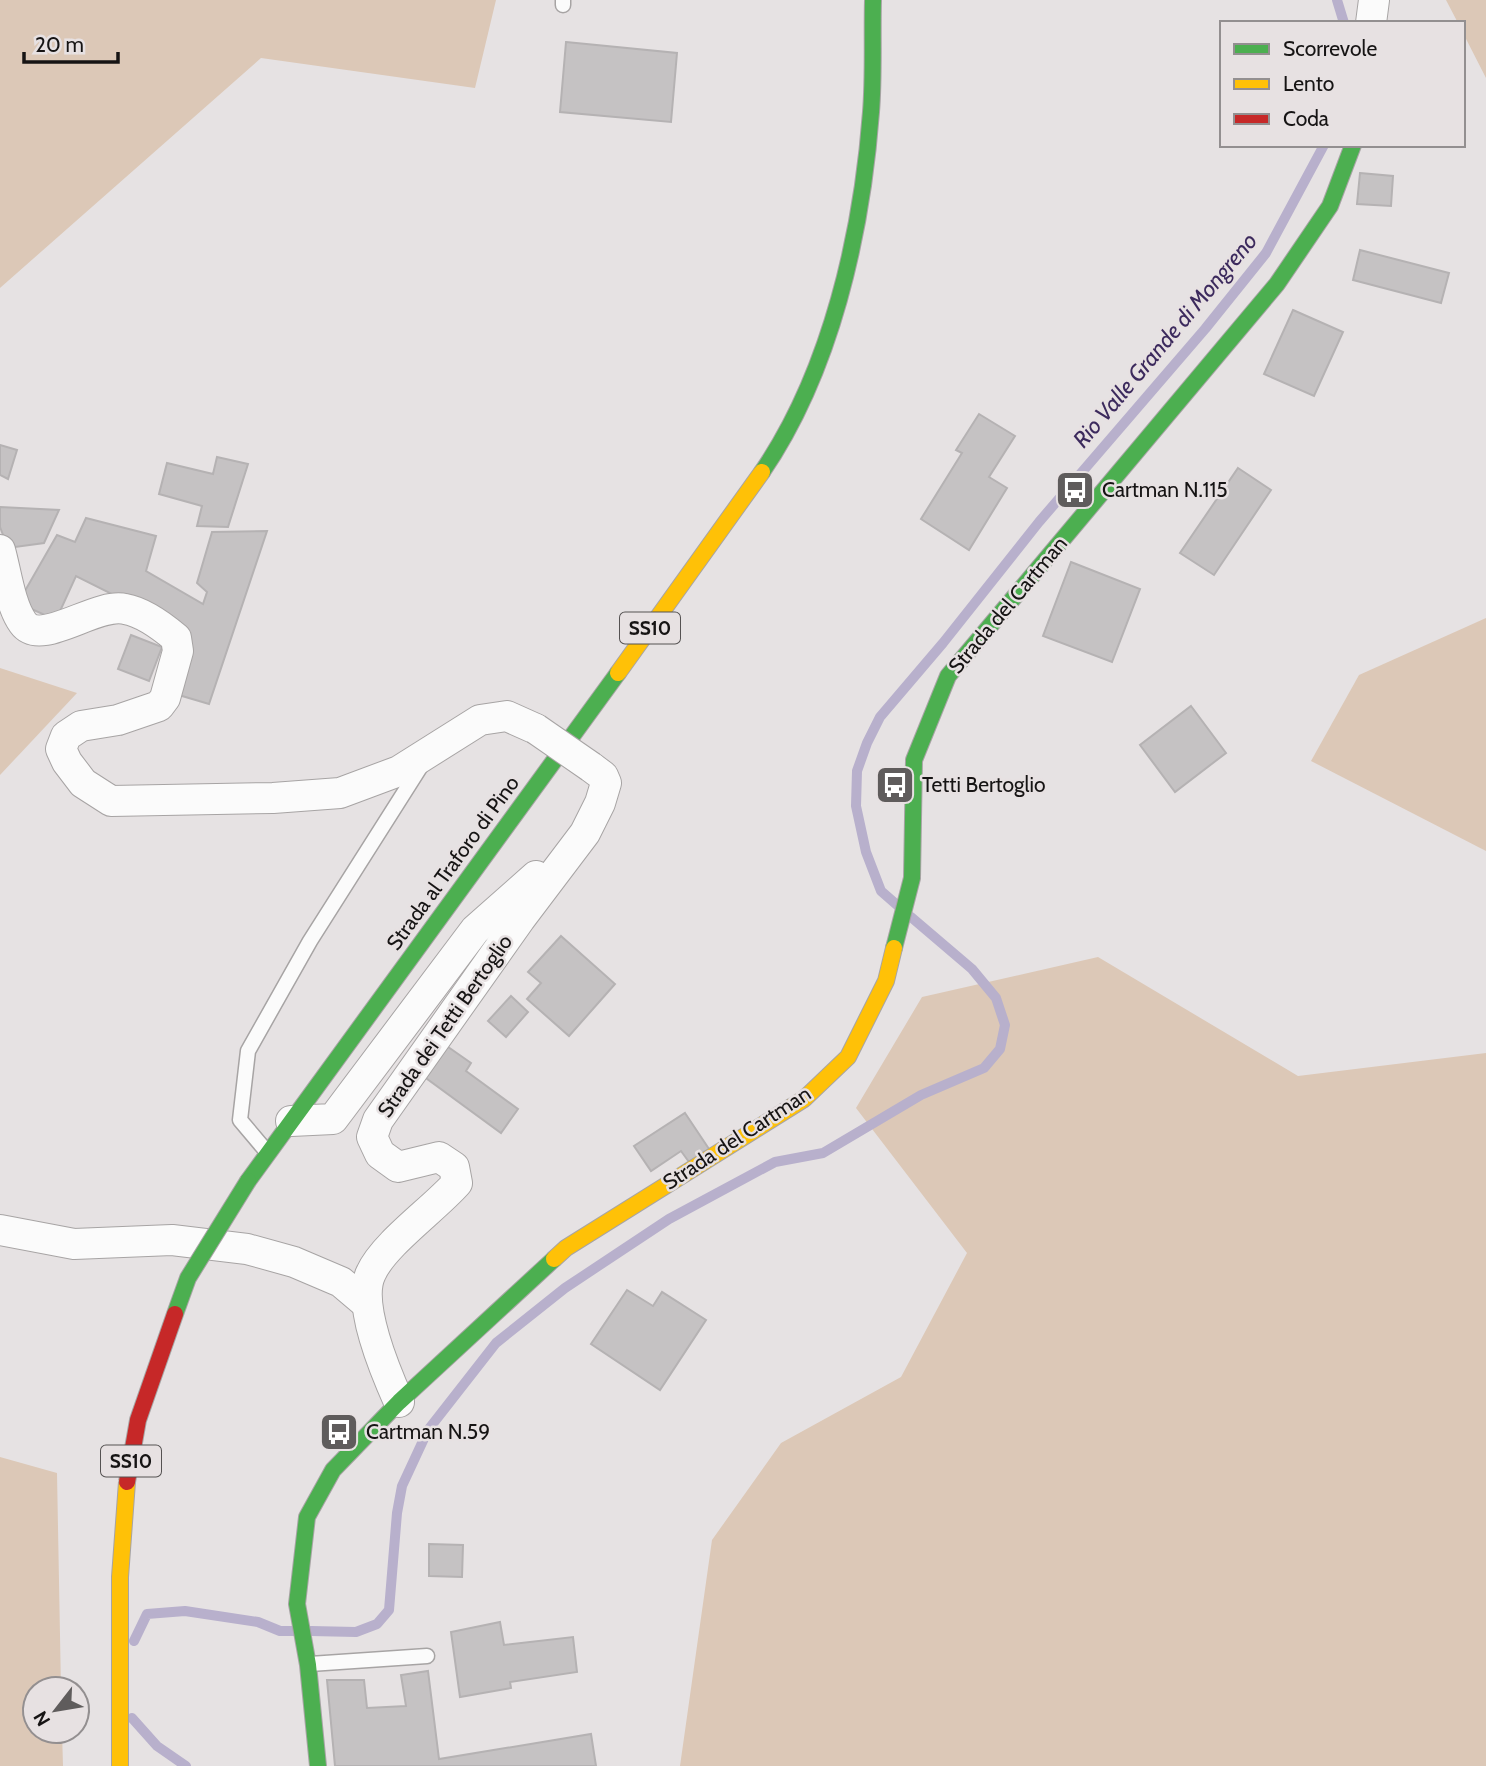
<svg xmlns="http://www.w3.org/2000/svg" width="1486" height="1766" viewBox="0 0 1486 1766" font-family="Cabin,sans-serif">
	<rect width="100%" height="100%" fill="#e6e2e3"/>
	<!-- green -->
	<g fill="#dcc8b7">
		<path d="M0,0H496L475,88L261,58L0,288Z"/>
		<path d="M1446,0H1486V78L1463,33V23H1458Z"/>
		<path d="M1486,618V851L1311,761L1359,675Z"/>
		<path d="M0,668L77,693L0,775Z"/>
		<path d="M1098,957L1298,1076L1486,1053V1766H680L712,1540L781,1443L901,1377L967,1253L856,1108L922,997Z"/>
		<path d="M0,1457L57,1473L61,1689H35V1731H62L63,1766H0Z"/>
	</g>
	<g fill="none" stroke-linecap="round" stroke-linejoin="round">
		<!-- stream -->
		<g stroke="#b8b0cc" stroke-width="10">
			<path d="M1337,0L1344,23"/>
			<path d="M897,905L881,891L866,852L856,806L857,771L867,743L880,717L943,643L1039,522L1205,329L1266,253L1324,145"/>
			<path d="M311,1631L356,1632L377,1624L389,1610L397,1513L402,1486L428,1430L496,1343L565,1288L669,1219L775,1162L823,1153L921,1095L984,1068L1000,1049L1005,1025L996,998L972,969L911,917"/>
			<path d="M134,1641L147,1614L185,1611L258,1622L280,1631H296"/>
			<path d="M132,1718L157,1746L186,1766"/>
		</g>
	</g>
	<!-- building -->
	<g fill="#c5c2c3" stroke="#b5b2b3" stroke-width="2">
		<path d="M566,42L677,53L671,122L560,112Z"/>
		<path d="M1360,173L1393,176L1391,206L1357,204Z"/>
		<path d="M1360,250L1449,273L1441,303L1353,280Z"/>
		<path d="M1293,310L1343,332L1314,396L1264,374Z"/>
		<path d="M979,414L1015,436L989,477L1007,488L969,550L921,519L962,453L956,450Z"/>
		<path d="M0,445L17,450L8,479L0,475Z"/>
		<path d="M217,457L248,464L228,527L197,526L202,506L159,494L167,463L213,474Z"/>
		<path d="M1238,468L1271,490L1214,575L1180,553Z"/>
		<path d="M0,507L59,510L44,543L8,548L0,527Z"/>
		<path d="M86,518L156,536L146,571L203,604L207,592L197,583L212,532L267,531L209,704L172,693L190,633L76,576L56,620L18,603L57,535L75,542Z"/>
		<path d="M1071,562L1140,589L1112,662L1043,636Z"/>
		<path d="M131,635L162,647L149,681L118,669Z"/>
		<path d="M1191,706L1226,753L1175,792L1140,745Z"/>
		<path d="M561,936L615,984L569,1036L527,999L541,983L528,972Z"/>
		<path d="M511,996L528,1012L506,1037L488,1021Z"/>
		<path d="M441,1042L471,1063L466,1071L518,1109L501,1133L419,1073Z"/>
		<path d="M685,1113L709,1149L689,1162L681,1151L651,1171L634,1146Z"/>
		<path d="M627,1290L653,1306L662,1292L706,1320L660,1390L591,1344Z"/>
		<path d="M429,1544L463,1545L462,1577L429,1576Z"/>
		<path d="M500,1622L504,1645L573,1637L577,1672L510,1682L511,1688L460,1697L451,1632Z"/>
		<path d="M428,1671L439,1759L591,1734L596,1766H335L327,1680H364L367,1708L406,1706L401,1675Z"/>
	</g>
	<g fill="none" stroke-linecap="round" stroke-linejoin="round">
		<!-- lane casing -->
		<g stroke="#a7a4a4" stroke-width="17">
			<g id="lane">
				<path d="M563,0V5"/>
				<path d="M267,1152L240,1120L248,1051L310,941L421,766"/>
				<path d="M310,1664L427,1656"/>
			</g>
		</g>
		<!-- street casing -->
		<g stroke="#a7a4a4" stroke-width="32">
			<g id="street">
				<path d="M1371,23L1374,0"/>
				<path d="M0,550C6,571 10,605 23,623C41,648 96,602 125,609C142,612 163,627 176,638L178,651L165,698L159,706L118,720L81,726L66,736L61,749L67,762L83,783L111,801L273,798L340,793L399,771L480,720L507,716L536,729"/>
				<path d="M291,1121L333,1119L475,930L536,876"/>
				<path d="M0,1230L74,1244L172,1240L247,1249L294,1262L341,1282L367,1304"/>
				<path d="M399,1402C386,1373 356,1303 371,1273C384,1244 434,1209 457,1183L454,1167L439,1157L398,1167L380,1154L372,1137L378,1120L520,919L585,833L600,803L606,783L603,776L591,767"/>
			</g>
		</g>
		<!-- fast casing -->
		<g stroke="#a7a4a4" stroke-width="18">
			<g id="fast">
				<path d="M762,472C831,371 862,233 871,112C874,75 872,37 873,0"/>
				<path d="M894,948L912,878L914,760L948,676L1277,284L1330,206L1353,145"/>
				<path d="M248,1181L618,673"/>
				<path d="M318,1766L308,1665L297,1604L307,1517L333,1470L399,1402L554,1259"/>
			</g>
		</g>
		<!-- slow casing -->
		<g stroke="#a7a4a4" stroke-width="18">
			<g id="slow">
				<path d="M618,673L762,472"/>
				<path d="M554,1259L566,1248L804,1099L848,1057L886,981L894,948"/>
			</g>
		</g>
		<!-- lane -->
		<use href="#lane" stroke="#fbfbfb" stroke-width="14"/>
		<!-- street -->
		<use href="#street" stroke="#fbfbfb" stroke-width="30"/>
		<!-- fast -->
		<use href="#fast" stroke="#4caf50" stroke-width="16"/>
		<!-- slow -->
		<use href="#slow" stroke="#ffc107" stroke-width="16"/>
		<!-- street-bridge casing -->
		<g stroke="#a7a4a4" stroke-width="32" stroke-linecap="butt">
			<path id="street-bridge" d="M536,729L591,767"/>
		</g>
		<!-- fast-bridge casing -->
		<g stroke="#a7a4a4" stroke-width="18" stroke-linecap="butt">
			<path id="fast-bridge" d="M175,1314L188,1278L248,1181"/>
		</g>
		<!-- slow-bridge casing -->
		<g stroke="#a7a4a4" stroke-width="18" stroke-linecap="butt">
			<path id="slow-bridge" d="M120,1766V1577L127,1482"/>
		</g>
		<!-- jam-bridge casing -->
		<g stroke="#a7a4a4" stroke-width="18" stroke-linecap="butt">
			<path id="jam-bridge" d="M127,1482L138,1420L175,1314"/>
		</g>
		<!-- street-bridge -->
		<use href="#street-bridge" stroke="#fbfbfb" stroke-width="30"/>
		<!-- fast-bridge -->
		<use href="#fast-bridge" stroke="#4caf50" stroke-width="16"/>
		<!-- slow-bridge -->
		<use href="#slow-bridge" stroke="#ffc107" stroke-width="16"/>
		<!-- jam-bridge -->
		<use href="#jam-bridge" stroke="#c62828" stroke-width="16"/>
	</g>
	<!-- icons -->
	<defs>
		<g id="bus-square" transform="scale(2.0125)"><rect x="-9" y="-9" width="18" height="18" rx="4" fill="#5f5c5c" stroke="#e7e1e2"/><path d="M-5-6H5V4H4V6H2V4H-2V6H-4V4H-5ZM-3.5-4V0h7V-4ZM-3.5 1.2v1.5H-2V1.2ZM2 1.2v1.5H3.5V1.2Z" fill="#fff"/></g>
	</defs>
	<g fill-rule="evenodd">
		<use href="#bus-square" x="1075" y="490"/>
		<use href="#bus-square" x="895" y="785"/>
		<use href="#bus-square" x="339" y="1432"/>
	</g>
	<g text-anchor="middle" stroke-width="5" stroke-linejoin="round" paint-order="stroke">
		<!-- shield labels -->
		<g fill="#e7e1e2" stroke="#555252" stroke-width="2">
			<rect x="620" y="612.5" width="60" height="31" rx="5"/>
			<rect x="101" y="1445.5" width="60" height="31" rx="5"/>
		</g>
		<g font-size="19" font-weight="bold" fill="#161414">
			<text x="650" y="635">SS10</text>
			<text x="131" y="1468">SS10</text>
		</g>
		<!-- poi labels -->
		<g font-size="21" fill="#161414" stroke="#e7e1e2" text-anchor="start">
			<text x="1102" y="497">Cartman N.115</text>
			<text x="922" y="792">Tetti Bertoglio</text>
			<text x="366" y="1439">Cartman N.59</text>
		</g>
		<!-- street labels -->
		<g font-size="21" fill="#161414" stroke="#e7e1e2">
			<text transform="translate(1008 605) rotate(-50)" y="7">Strada del Cartman</text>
			<text transform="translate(453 863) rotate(-54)" y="7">Strada al Traforo di Pino</text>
			<text transform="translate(445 1026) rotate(-55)" y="7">Strada dei Tetti Bertoglio</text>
			<text transform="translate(737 1138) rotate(-33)" y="7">Strada del Cartman</text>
		</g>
		<!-- water labels -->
		<g font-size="23" font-style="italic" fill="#3c2a5d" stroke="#e7e1e2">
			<text transform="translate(1165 340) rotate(-50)" y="8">Rio Valle Grande di Mongreno</text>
		</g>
	</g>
	<!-- legend -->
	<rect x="1220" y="21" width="245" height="126" fill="#e7e1e2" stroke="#938f90" stroke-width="2"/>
	<rect x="1234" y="44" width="35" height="10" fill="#4caf50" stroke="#938f90" stroke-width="2"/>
	<text x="1283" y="56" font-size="21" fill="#161414">Scorrevole</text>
	<rect x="1234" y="79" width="35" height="10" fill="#ffc107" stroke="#938f90" stroke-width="2"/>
	<text x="1283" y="91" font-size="21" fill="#161414">Lento</text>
	<rect x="1234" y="114" width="35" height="10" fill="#c62828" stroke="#938f90" stroke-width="2"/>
	<text x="1283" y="126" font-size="21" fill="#161414">Coda</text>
	<!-- north arrow -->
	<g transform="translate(56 1710) rotate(239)"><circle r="33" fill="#e7e1e2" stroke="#938f90" stroke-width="2"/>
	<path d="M0-5L12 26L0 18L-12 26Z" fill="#5f5c5c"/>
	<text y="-10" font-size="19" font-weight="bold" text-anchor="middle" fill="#161414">N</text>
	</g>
	<!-- scale -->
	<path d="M24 52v10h94v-10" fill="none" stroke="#161414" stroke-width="3.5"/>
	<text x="35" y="52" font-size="21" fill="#161414" stroke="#e7e1e2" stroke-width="5" paint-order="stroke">20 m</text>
</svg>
